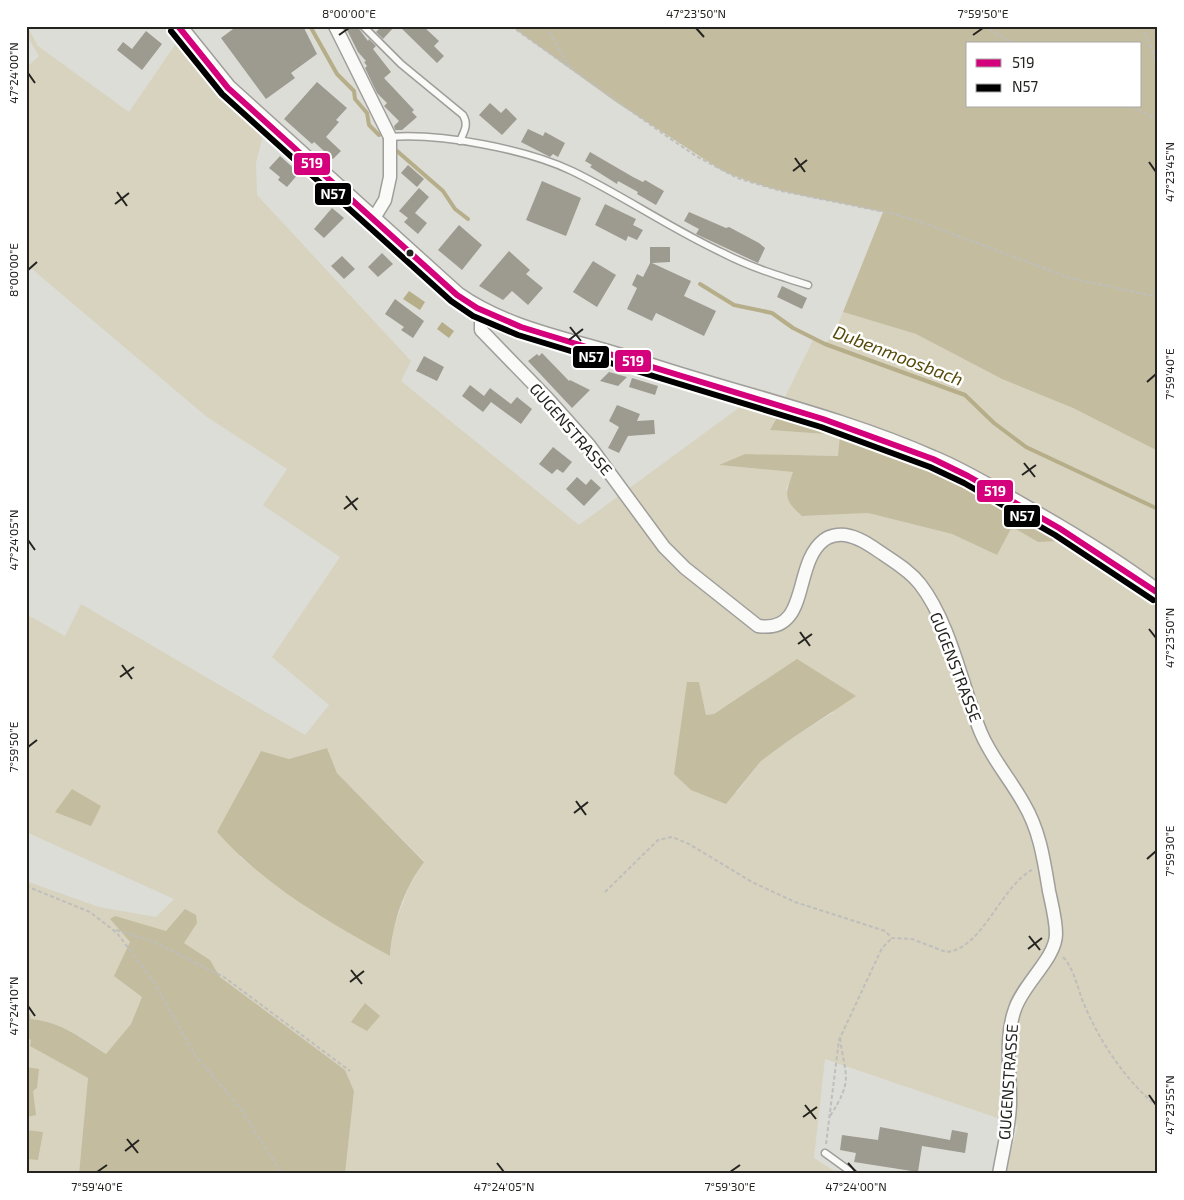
<svg xmlns="http://www.w3.org/2000/svg" width="1184" height="1200" viewBox="0 0 1184 1200" font-family="'Exo 2',sans-serif">
	<rect width="100%" height="100%" fill="#ddddd8"/>
	<!-- green -->
	<g fill="#d8d3be" fill-rule="evenodd">
		<path d="M27,26L38,46L129,112L177,42L207,79L263,135L256,163L257,195L411,361L401,381L579,525L740,407L754,387L785,397L814,338L825,344L834,334L843,312L916,334L1002,379L1073,408L1158,451V1174H1005L1018,1125L825,1059L814,1158L839,1174H345L354,1091L345,1070L220,977L210,960L166,931L110,919L130,942L142,997L131,1024L106,1054C82,1037 61,1022 31,1019L26,1000V881L99,907L156,917L174,899L26,832V614L65,636L81,604L305,735L329,705L272,657L340,557L263,505L287,469L207,417L26,264V68L39,56L26,34ZM780,412L946,471L1038,542L1012,527L997,555L952,534L868,513L805,516L786,489L794,472L720,465L745,454L838,456L841,435L770,430ZM687,682H699L706,715L714,714L746,694L834,712L788,741L761,761L737,792ZM327,748L337,773L424,861L409,887L393,928L390,956L312,911L240,857L241,787L261,751L289,759Z"/>
		<path d="M26,1037L31,1039V1046L88,1078L79,1174H26Z"/>
	</g>
	<!-- forest -->
	<g fill="#c3bc9e" fill-rule="evenodd">
		<path d="M511,26H1158V451L1073,408L1002,379L916,334L843,312L883,212C829,199 772,194 721,170L616,102ZM968,44H1140V106H968Z"/>
		<path d="M780,412L841,430L946,471L1062,536L1060,541L1038,542L1012,527L997,555L952,534L868,513L802,516C783,499 785,495 793,472L719,465L745,454L838,456L840,435L770,430Z"/>
		<path d="M797,659L856,696L788,741L761,761L726,804L691,790L674,774L687,682H699L706,715L714,714Z"/>
		<path d="M327,748L337,773L424,862C404,889 392,923 390,956C328,922 265,886 217,832L261,751L289,759Z"/>
		<path d="M72,789L101,806L91,826L55,812Z"/>
		<path d="M185,909L196,915L197,923L184,943L210,960L220,977L345,1070L354,1091L345,1174H79L88,1078L30,1046L31,1040L26,1037V1000L31,1019C62,1022 81,1038 106,1054L131,1024L142,997L114,976L130,942L110,919L115,916L166,931Z"/>
		<path d="M365,1003L380,1016L367,1031L351,1022Z"/>
		<path d="M26,1067L39,1069L37,1088L33,1091L36,1115L27,1117Z"/>
		<path d="M26,1130L43,1132L38,1160L27,1159Z"/>
	</g>
	<!-- water -->
	<g fill="#b6ad89">
		<path d="M409,291L425,302L420,310L403,299Z"/>
		<path d="M442,322L454,331L449,338L437,329Z"/>
	</g>
	<g fill="none" stroke-linecap="round" stroke-linejoin="round">
		<!-- stream -->
		<g stroke="#b6ad89" stroke-width="4">
			<path d="M310,26L337,74L354,91L355,99L367,113L369,125L379,135"/>
			<path d="M397,151L443,191L455,209L468,219"/>
			<path d="M700,284L734,305L772,313L793,328L825,344L965,395L994,423L1026,447L1158,509"/>
		</g>
	</g>
	<!-- building -->
	<g fill="#9d9a8f">
		<path d="M237,26H303L317,54L291,73L295,78L266,99L221,38Z"/>
		<path d="M352,26H357L368,41L369,39L376,46L373,49L391,72L384,78L414,110L412,112L417,117L402,130H395L394,126L399,121L384,106L387,103L377,93L365,68L367,66L364,62L366,61L358,52L347,30Z"/>
		<path d="M382,26H395L383,39L376,32Z"/>
		<path d="M399,26H423L439,41L434,46L444,56L437,63Z"/>
		<path d="M146,31L162,44L142,70L117,50L123,42L132,49Z"/>
		<path d="M317,82L347,108L336,120L339,122L326,137L341,151L333,159L314,142L312,144L284,119Z"/>
		<path d="M490,103L501,113L506,108L517,119L502,135L479,115Z"/>
		<path d="M528,129L543,136L545,132L565,143L558,157L553,154L550,157L521,142Z"/>
		<path d="M590,152L633,177L643,182L645,180L664,191L656,205L637,194L638,192L618,181L617,184L590,167L592,165L585,161Z"/>
		<path d="M280,156L299,173L287,187L278,180L280,177L269,168Z"/>
		<path d="M408,165L424,179L417,187L401,173Z"/>
		<path d="M542,181L581,198L566,236L526,220Z"/>
		<path d="M419,188L429,197L415,213L427,223L418,234L404,222L408,218L399,211Z"/>
		<path d="M605,204L636,219L633,225L643,230L637,240L628,236L626,241L595,225Z"/>
		<path d="M332,208L344,218L324,238L314,229Z"/>
		<path d="M689,212L726,228L729,227L759,243L765,248L758,263L696,234L699,229L684,221Z"/>
		<path d="M459,225L482,245L462,270L438,250Z"/>
		<path d="M650,247H670V262L652,263L691,281L684,296L716,311L704,336L656,313L652,321L627,309L637,288L632,285L637,274L643,277L650,263Z"/>
		<path d="M509,251L530,270L526,274L543,288L528,305L512,291L503,300L479,286Z"/>
		<path d="M382,253L393,264L378,277L368,267Z"/>
		<path d="M342,256L355,269L344,279L331,266Z"/>
		<path d="M593,261L616,275L597,307L573,292Z"/>
		<path d="M782,286L807,298L802,309L777,297Z"/>
		<path d="M395,299L424,321L413,338L401,330L404,327L385,314Z"/>
		<path d="M542,353L569,381L570,380L590,390L572,408L528,361L537,354L539,356Z"/>
		<path d="M424,356L444,367L437,381L416,371Z"/>
		<path d="M609,372L627,377L618,386L600,381Z"/>
		<path d="M632,378L658,386L655,395L629,387Z"/>
		<path d="M470,385L484,396L490,388L511,404L517,397L532,409L521,424L491,402L483,412L462,396Z"/>
		<path d="M617,405L640,414L637,421L654,420L655,434L628,436L619,453L608,448L619,427L609,421Z"/>
		<path d="M553,447L572,462L563,473L557,469L552,474L539,464Z"/>
		<path d="M577,477L586,485L591,479L601,488L584,506L566,489Z"/>
		<path d="M880,1127L950,1140L952,1130L968,1133L965,1153L922,1146L918,1172L854,1162L856,1153L840,1150L842,1135L878,1140Z"/>
	</g>
	<g fill="none" stroke-linecap="round" stroke-linejoin="round">
		<!-- service casing -->
		<g stroke="#9f9e9a" stroke-width="9">
			<g id="service">
				<path d="M363,26L401,64L463,115C469,125 464,131 460,141"/>
				<path d="M390,137C441,133 526,149 572,171C624,196 671,229 723,253C750,267 779,276 808,285"/>
				<path d="M825,1153L854,1174"/>
			</g>
		</g>
		<!-- minor casing -->
		<g stroke="#9f9e9a" stroke-width="15">
			<g id="minor">
				<path d="M335,26L390,137V177L385,200L374,218"/>
				<path d="M485,312L481,323V330L548,399L589,445L664,547L685,568L758,626C811,634 792,564 824,540C829,536 838,534 845,535C859,537 871,546 883,554C896,563 910,571 920,584C951,624 962,687 981,733C992,759 1011,780 1024,804C1040,831 1044,861 1049,891C1052,905 1056,920 1056,934C1056,958 1023,984 1015,1009C1004,1039 1011,1074 1010,1105C1009,1128 1003,1151 999,1174"/>
			</g>
		</g>
		<!-- tertiary casing -->
		<g stroke="#9f9e9a" stroke-width="19">
			<path id="tertiary" d="M178,26L228,88L457,295C509,332 577,342 637,362C735,395 838,417 933,459C965,472 995,491 1025,508C1071,534 1116,561 1158,593"/>
		</g>
		<!-- path -->
		<g stroke="#bebebc" stroke-width="2" stroke-dasharray="4 2.5" stroke-linecap="butt">
			<path d="M511,26L662,133L696,156L737,178L781,191L890,213L921,222L1070,278L1158,297"/>
			<path d="M545,26L570,67"/>
			<path d="M984,26L1015,44"/>
			<path d="M1142,26L1158,66"/>
			<path d="M1132,106L1158,121"/>
			<path d="M26,886L90,912L117,933L154,982L195,1055L241,1109L282,1174"/>
			<path d="M605,892L658,840L672,837L689,844L752,882L795,902L885,931L892,938L912,939L946,952C982,950 1001,886 1032,870"/>
			<path d="M116,930L152,941L224,977L350,1071"/>
			<path d="M1063,957C1074,969 1077,986 1083,1002C1100,1042 1124,1079 1158,1107"/>
			<path d="M26,1044V1048"/>
			<path d="M830,1116C854,1079 845,1077 840,1038"/>
			<path d="M826,1144L839,1040L882,948L892,938"/>
		</g>
		<!-- service -->
		<use href="#service" stroke="#fafaf9" stroke-width="6"/>
		<!-- minor -->
		<use href="#minor" stroke="#fafaf9" stroke-width="12"/>
		<!-- tertiary -->
		<use href="#tertiary" stroke="#fafaf9" stroke-width="16"/>
		<!-- bus-1 casing -->
		<g stroke="#fff" stroke-width="10">
			<path id="bus-1" d="M178,26L228,88L457,295L477,308L521,327L823,419L933,459L968,476L1059,528L1158,593"/>
		</g>
		<!-- bus-2 casing -->
		<g stroke="#fff" stroke-width="10">
			<path id="bus-2" d="M171,31L222,94L451,301L473,316L518,335L821,427L930,467L964,483L1055,535L1153,600"/>
		</g>
		<!-- bus-1 -->
		<use href="#bus-1" stroke="#d5007c" stroke-width="6"/>
		<!-- bus-2 -->
		<use href="#bus-2" stroke="#000" stroke-width="6"/>
	</g>
	<!-- ticks -->
	<path fill="none" stroke="#242320" stroke-width="2" d="M696,28L704,37M339,35L349,28M973,35L983,28M28,73L35,83M795,158L805,172M1149,162L1156,172M793,171L807,160M117,192L127,206M115,204L129,193M28,270L37,262M570,327L581,341M569,340L583,329M1147,382L1156,374M1024,463L1035,477M1022,475L1036,465M346,496L357,510M344,509L358,498M28,540L35,550M1149,629L1156,638M800,632L810,646M798,644L812,634M122,665L132,679M120,677L134,667M28,747L37,740M576,801L586,815M574,813L588,802M1147,859L1156,851M1029,936L1040,950M1028,949L1042,938M351,970L362,984M350,982L364,971M28,1006L35,1016M1149,1095L1156,1105M805,1105L816,1119M803,1117L817,1107M127,1139L138,1153M125,1151L139,1140M497,1163L504,1172M848,1163L856,1172M97,1172L107,1165M730,1172L740,1165"/>
	<!-- markers -->
	<circle fill="#242320" stroke="#fff" stroke-width="2" cx="410" cy="253" r="4.5"/>
	<g text-anchor="middle" stroke-width="5" stroke-linejoin="round" paint-order="stroke">
		<!-- street labels -->
		<g font-size="16" fill="#242320" stroke="#fff">
			<text transform="translate(571 429) rotate(49)" y="6">GUGENSTRASSE</text>
			<text transform="translate(956 667) rotate(69)" y="6">GUGENSTRASSE</text>
			<text transform="translate(1008 1082) rotate(-86)" y="6">GUGENSTRASSE</text>
		</g>
		<!-- water labels -->
		<g font-size="18" font-style="italic" fill="#574a0a" stroke="#fff">
			<text transform="translate(898 356) rotate(21)" y="6">Dubenmoosbach</text>
		</g>
	</g>
	<g stroke="#fff" stroke-width="2">
		<rect x="293" y="152" width="38" height="24" rx="5" fill="#d5007c"/>
		<rect x="314" y="182" width="38" height="24" rx="5" fill="#000"/>
		<rect x="572" y="345" width="38" height="24" rx="5" fill="#000"/>
		<rect x="614" y="349" width="38" height="24" rx="5" fill="#d5007c"/>
		<rect x="976" y="479" width="38" height="24" rx="5" fill="#d5007c"/>
		<rect x="1003" y="504" width="38" height="24" rx="5" fill="#000"/>
	</g>
	<g font-size="14" text-anchor="middle" font-weight="bold" fill="#fff">
		<text x="312" y="168">519</text>
		<text x="333" y="199">N57</text>
		<text x="591" y="362">N57</text>
		<text x="633" y="366">519</text>
		<text x="995" y="496">519</text>
		<text x="1022" y="521">N57</text>
	</g>
	<!-- border -->
	<rect width="1184" height="1200" fill="none" stroke="#ffffff" stroke-width="55"/>
	<!-- legend -->
	<rect x="966" y="42" width="175" height="65" fill="#ffffff" stroke="#a7a7a6"/>
	<rect x="976" y="59" width="25" height="8" fill="#d5007c" stroke="#a7a7a6"/>
	<text x="1012" y="68" font-size="15" fill="#242320">519</text>
	<rect x="976" y="84" width="25" height="8" fill="#000000" stroke="#a7a7a6"/>
	<text x="1012" y="92" font-size="15" fill="#242320">N57</text>
	<rect x="28" y="28" width="1128" height="1144" fill="none" stroke="#242320" stroke-width="2"/>
	<g font-size="12" text-anchor="middle" fill="#242320">
		<text x="349" y="18">8°00'00"E</text>
		<text x="696" y="18">47°23'50"N</text>
		<text x="983" y="18">7°59'50"E</text>
		<text transform="translate(14 73) rotate(-90)" y="4">47°24'00"N</text>
		<text transform="translate(1170 172) rotate(-90)" y="4">47°23'45"N</text>
		<text transform="translate(14 270) rotate(-90)" y="4">8°00'00"E</text>
		<text transform="translate(1170 374) rotate(-90)" y="4">7°59'40"E</text>
		<text transform="translate(14 540) rotate(-90)" y="4">47°24'05"N</text>
		<text transform="translate(1170 638) rotate(-90)" y="4">47°23'50"N</text>
		<text transform="translate(14 747) rotate(-90)" y="4">7°59'50"E</text>
		<text transform="translate(1170 851) rotate(-90)" y="4">7°59'30"E</text>
		<text transform="translate(14 1006) rotate(-90)" y="4">47°24'10"N</text>
		<text transform="translate(1170 1105) rotate(-90)" y="4">47°23'55"N</text>
		<text x="97" y="1191">7°59'40"E</text>
		<text x="504" y="1191">47°24'05"N</text>
		<text x="730" y="1191">7°59'30"E</text>
		<text x="856" y="1191">47°24'00"N</text>
	</g>
</svg>
